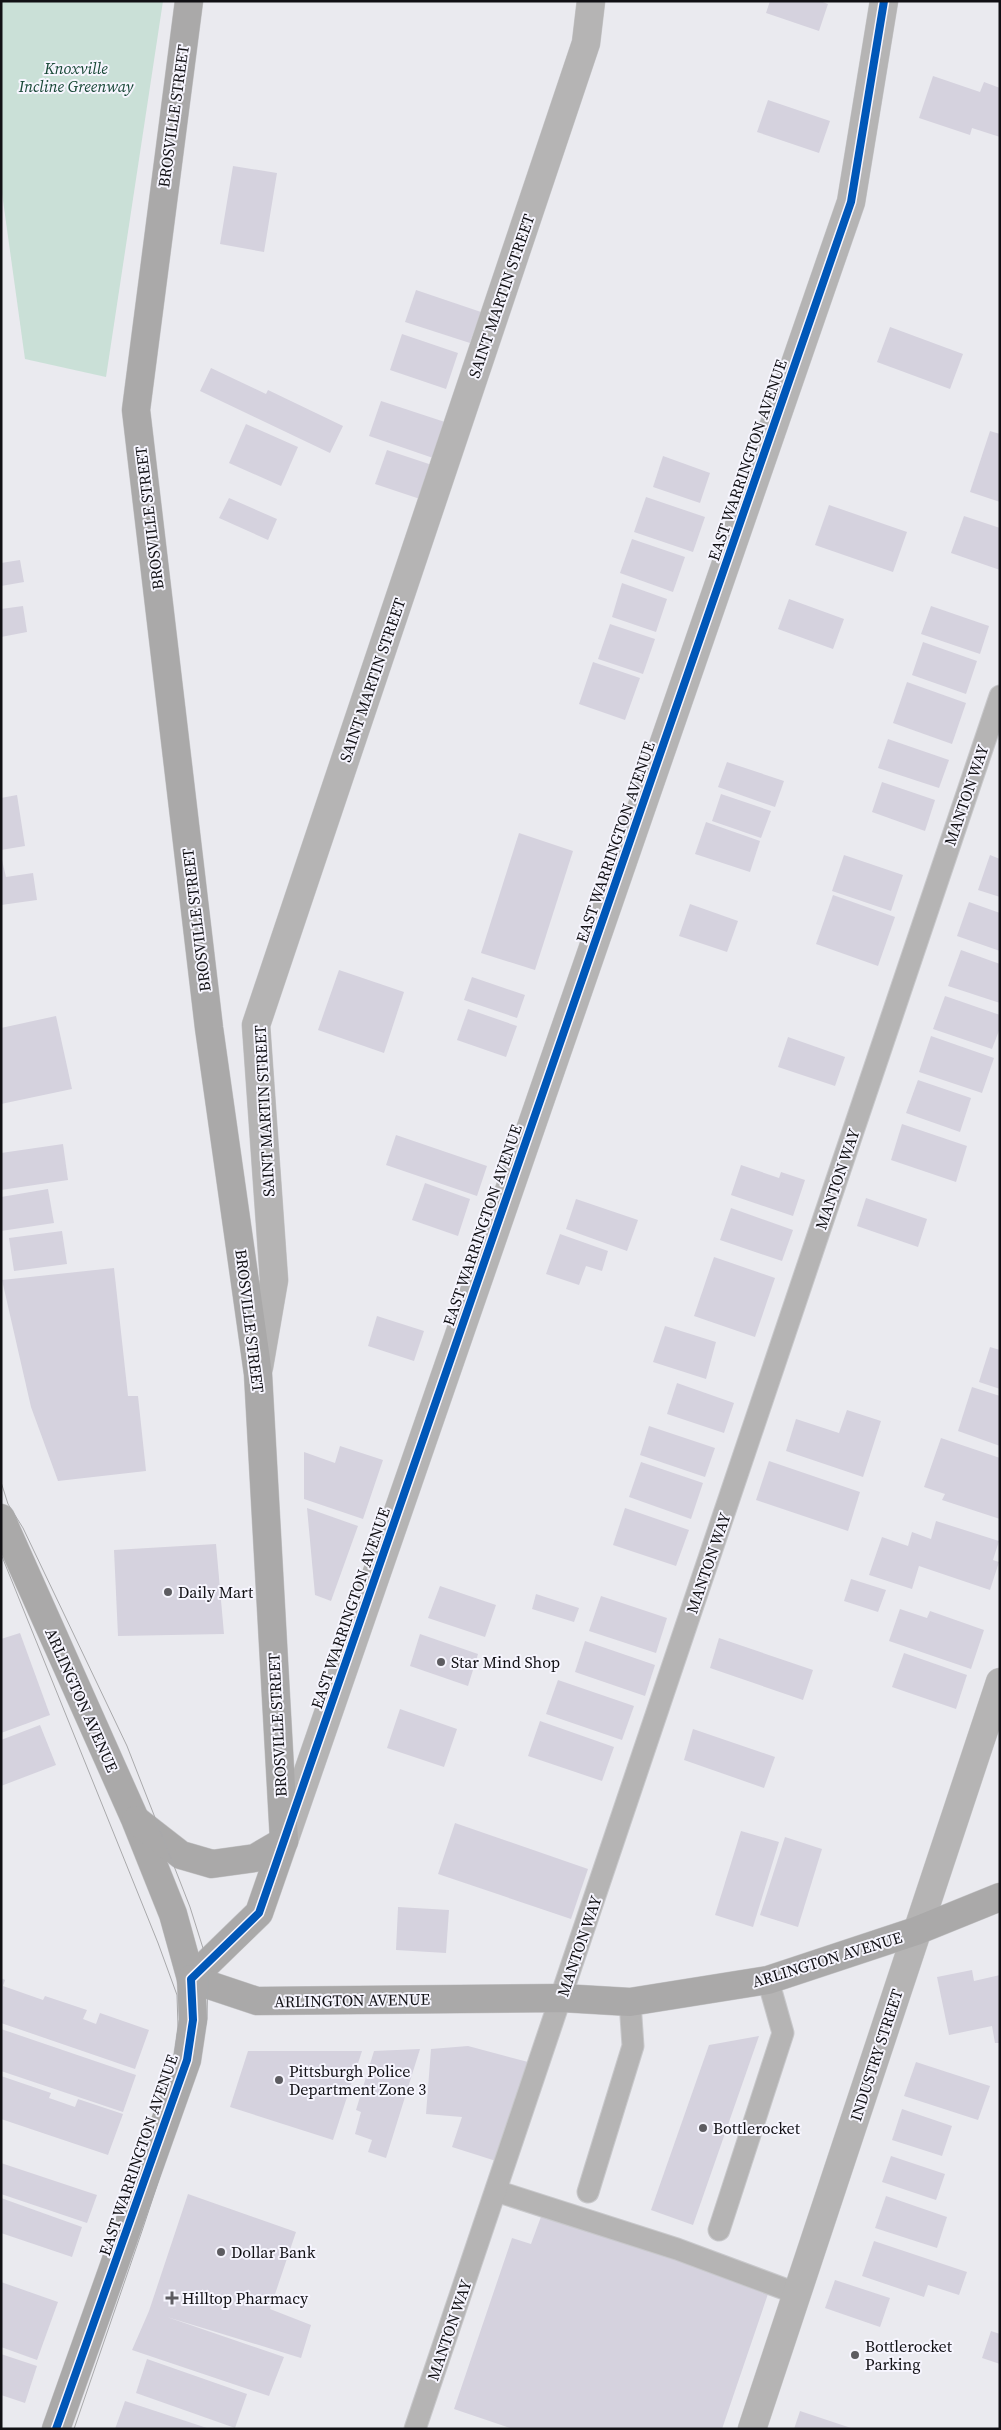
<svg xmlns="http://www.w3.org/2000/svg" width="1001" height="2430" viewBox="0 0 1001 2430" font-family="'Source Serif 4',serif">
	<rect width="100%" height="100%" fill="#eaeaef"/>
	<!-- green -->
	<path fill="#cae0d7" d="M1,1H163L106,377L25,359L1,186Z"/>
	<!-- building -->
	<g fill="#d5d2de">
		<path d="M770,1H820L828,4L819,31L766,13Z"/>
		<path d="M933,76L980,92L984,82L1000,88V137L972,128L970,135L919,118Z"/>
		<path d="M768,100L830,121L819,153L757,132Z"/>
		<path d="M233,166L277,173L264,252L220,244Z"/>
		<path d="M416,290L481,312L470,343L405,322Z"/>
		<path d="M890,327L963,354L950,389L877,362Z"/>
		<path d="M402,334L458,353L446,389L390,370Z"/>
		<path d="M211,368L266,394L268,390L343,426L330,453L200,391Z"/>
		<path d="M381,401L451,424L439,460L369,436Z"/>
		<path d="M246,424L298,447L281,486L229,463Z"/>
		<path d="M990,431L1000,434V502L970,492Z"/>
		<path d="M387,450L432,465L420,499L375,484Z"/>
		<path d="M663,456L710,473L700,503L653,487Z"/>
		<path d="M646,497L705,517L693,552L634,532Z"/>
		<path d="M229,498L277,519L268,540L219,518Z"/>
		<path d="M829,505L907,532L893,572L815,545Z"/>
		<path d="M964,516L1000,528V570L951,553Z"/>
		<path d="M632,539L685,557L673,592L620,573Z"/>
		<path d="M20,560L24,582L1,586V563Z"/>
		<path d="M622,583L667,599L656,632L612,617Z"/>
		<path d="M789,599L844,619L833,649L778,629Z"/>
		<path d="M23,606L27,632L1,637V609Z"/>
		<path d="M931,606L989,626L980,654L921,634Z"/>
		<path d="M610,624L655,639L643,674L598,659Z"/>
		<path d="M923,642L977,661L966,694L912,675Z"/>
		<path d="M593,662L640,678L625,720L579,704Z"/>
		<path d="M907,682L966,703L952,744L893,723Z"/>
		<path d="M888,739L949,760L939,788L878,768Z"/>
		<path d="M727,762L784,781L775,807L718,787Z"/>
		<path d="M882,782L935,800L925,831L872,812Z"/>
		<path d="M721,794L771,811L761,838L712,821Z"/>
		<path d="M17,795L25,846L1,850V798Z"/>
		<path d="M706,822L760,841L750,872L695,854Z"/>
		<path d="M519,833L573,851L535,970L481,953Z"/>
		<path d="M844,855L903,875L891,911L832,891Z"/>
		<path d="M990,855L1000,859V897L978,890Z"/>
		<path d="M1,856L6,877L33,873L37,900L1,905Z"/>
		<path d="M833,895L895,917L878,966L816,944Z"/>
		<path d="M969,902L1000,913V951L957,936Z"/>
		<path d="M690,904L738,921L727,952L679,936Z"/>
		<path d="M961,950L1000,964V1003L948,986Z"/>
		<path d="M339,970L404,992L384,1053L318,1030Z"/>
		<path d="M472,977L525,995L517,1018L464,1000Z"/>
		<path d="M945,996L1000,1015V1028L992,1049L933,1029Z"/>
		<path d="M468,1009L517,1026L506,1057L457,1040Z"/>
		<path d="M56,1016L72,1089L1,1104V1028Z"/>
		<path d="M931,1036L994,1058L982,1093L919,1072Z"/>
		<path d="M788,1037L845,1057L835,1086L778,1067Z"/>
		<path d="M918,1080L971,1098L960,1132L906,1113Z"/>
		<path d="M902,1124L967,1146L956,1182L891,1160Z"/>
		<path d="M396,1135L487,1166L477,1196L386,1165Z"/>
		<path d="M63,1144L68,1180L1,1190V1153Z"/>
		<path d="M741,1165L779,1178L781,1172L805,1180L793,1216L731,1195Z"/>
		<path d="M425,1183L470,1199L458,1236L412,1220Z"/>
		<path d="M48,1189L54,1223L1,1231V1197Z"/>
		<path d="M866,1198L927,1219L918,1247L857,1226Z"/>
		<path d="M576,1199L638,1220L627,1251L566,1229Z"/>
		<path d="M731,1208L793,1230L782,1261L720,1240Z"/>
		<path d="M62,1231L67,1264L14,1271L9,1238Z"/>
		<path d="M560,1234L608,1251L602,1271L586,1266L579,1285L546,1274Z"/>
		<path d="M714,1257L775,1278L755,1337L694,1316Z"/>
		<path d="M114,1268L128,1396H138L146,1471L58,1481L31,1407L2,1280Z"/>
		<path d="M377,1316L424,1331L414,1361L368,1346Z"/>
		<path d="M665,1326L716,1342L706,1379L653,1362Z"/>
		<path d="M990,1347L1000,1350V1389L979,1382Z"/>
		<path d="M677,1383L734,1403L724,1433L667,1414Z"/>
		<path d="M972,1387L1000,1396V1446L958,1431Z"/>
		<path d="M847,1410L881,1421L863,1477L786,1451L796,1419L839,1433Z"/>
		<path d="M649,1426L715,1448L705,1477L640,1455Z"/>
		<path d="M941,1438L1000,1458V1519L942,1500L945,1494L924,1487Z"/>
		<path d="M340,1446L383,1460L363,1519L304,1499V1452L335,1463Z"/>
		<path d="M769,1461L860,1492L848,1531L756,1500Z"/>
		<path d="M641,1462L703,1483L691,1519L629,1497Z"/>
		<path d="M307,1508L358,1526L331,1601L315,1595Z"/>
		<path d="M625,1508L689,1530L676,1566L613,1545Z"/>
		<path d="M936,1521L999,1541L993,1560L999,1562L990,1590L919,1566L912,1589L869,1575L882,1537L908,1546L912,1532L931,1539Z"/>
		<path d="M216,1544L224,1634L118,1636L114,1550Z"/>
		<path d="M851,1579L886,1590L878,1612L844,1601Z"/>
		<path d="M440,1586L496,1605L485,1637L428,1618Z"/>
		<path d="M536,1594L579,1608L574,1622L532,1609Z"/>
		<path d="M601,1596L667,1618L656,1653L589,1631Z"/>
		<path d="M900,1609L927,1618L930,1611L984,1630L971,1669L889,1641Z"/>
		<path d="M20,1633L50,1715L1,1733V1639Z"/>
		<path d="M420,1634L478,1654L468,1686L410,1666Z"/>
		<path d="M719,1638L813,1670L803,1700L710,1668Z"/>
		<path d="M585,1641L655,1665L645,1696L575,1672Z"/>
		<path d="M904,1653L967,1675L956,1709L892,1687Z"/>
		<path d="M558,1680L634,1706L622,1740L546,1714Z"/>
		<path d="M400,1709L457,1729L444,1767L387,1748Z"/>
		<path d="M540,1721L614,1747L602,1781L528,1756Z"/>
		<path d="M40,1725L56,1765L1,1786V1740Z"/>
		<path d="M693,1729L775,1757L764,1788L684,1760Z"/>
		<path d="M455,1823L588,1869L571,1919L438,1874Z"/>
		<path d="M741,1831L779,1842L753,1927L715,1915Z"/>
		<path d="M785,1837L822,1849L798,1927L760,1915Z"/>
		<path d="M398,1907L449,1910L446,1953L396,1950Z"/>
		<path d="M972,1970L974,1981L1000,1975V2043H995L992,2026L949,2035L937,1977Z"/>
		<path d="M1,1978L5,1980L3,1986L43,2000L45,1996L87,2010L83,2019L96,2024L100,2013L149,2030L135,2069L1,2023Z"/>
		<path d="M1,2029L136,2075L123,2112L1,2071Z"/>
		<path d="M759,2036L693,2225L651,2210L709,2045Z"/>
		<path d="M468,2046L528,2062L496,2161L452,2147L462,2117L426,2114L431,2049Z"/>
		<path d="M420,2049L386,2158L368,2152L372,2140L355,2134L361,2112L356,2110L374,2051Z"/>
		<path d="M248,2051H362L333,2140L230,2107Z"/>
		<path d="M916,2062L990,2086L978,2120L904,2096Z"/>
		<path d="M1,2076L51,2093L49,2098L75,2107L78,2099L123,2114L108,2155L1,2119Z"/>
		<path d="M902,2109L952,2126L942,2156L892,2140Z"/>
		<path d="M891,2156L945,2174L936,2200L882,2182Z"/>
		<path d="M1,2163L97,2195L87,2223L1,2194Z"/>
		<path d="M188,2194L296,2232L270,2309L311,2325L301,2358L167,2317L284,2357L269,2396L132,2350L149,2311Z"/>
		<path d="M886,2196L947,2217L937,2248L875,2228Z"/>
		<path d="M1,2198L82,2227L72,2257L1,2233Z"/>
		<path d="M542,2214L769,2291L722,2429H513L454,2409L512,2238L531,2244Z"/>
		<path d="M874,2241L967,2272L959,2295L928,2285L924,2297L862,2276Z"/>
		<path d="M835,2280L890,2298L880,2327L825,2308Z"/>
		<path d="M1,2282L58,2302L37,2360L1,2347Z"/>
		<path d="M991,2331L1000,2334V2364L982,2358Z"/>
		<path d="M1,2354L37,2366L25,2403L1,2395Z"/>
		<path d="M147,2359L247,2394L235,2428L136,2393Z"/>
		<path d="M125,2401L207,2428V2429H115Z"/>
		<path d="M800,2411L851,2428V2429H794Z"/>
	</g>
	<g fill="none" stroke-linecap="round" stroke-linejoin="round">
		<!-- lane casing -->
		<g stroke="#c8c8cb" stroke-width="23">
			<g id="lane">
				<path d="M496,2191L677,2249L798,2294"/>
				<path d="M588,2192L633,2046L630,2002"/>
				<path d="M719,2230L783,2033L768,1980"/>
				<path d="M415,2429L1000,696"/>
			</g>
		</g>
		<!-- street casing -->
		<g stroke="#c8c8cb" stroke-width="29">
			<g id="street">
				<path d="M259,1367L274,1280L256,1025L586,43L591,1"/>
				<path d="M284,1841L851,202L884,1"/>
				<path d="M752,2429L1000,1682"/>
			</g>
		</g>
		<!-- secondary casing -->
		<g stroke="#c8c8cb" stroke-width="29">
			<g id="secondary">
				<path d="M189,1L136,410L209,1028L258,1374L284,1841L259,1913L191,1979"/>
				<path d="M1,1518L135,1819L173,1914L191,1979L193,2020L187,2060L56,2429"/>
				<path d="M136,1820L181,1855L212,1864L255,1858L284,1841"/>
				<path d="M191,1979L257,2001L562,1998L630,2002L768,1980L916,1931L1000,1897"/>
			</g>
		</g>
		<!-- lane -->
		<use href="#lane" stroke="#b5b4b4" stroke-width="21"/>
		<!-- street -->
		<use href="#street" stroke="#b5b4b4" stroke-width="28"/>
		<!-- secondary -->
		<use href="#secondary" stroke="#aaa9a9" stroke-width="28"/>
		<!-- tram -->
		<g stroke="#a9a9ab" stroke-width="1">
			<path d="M1,1482L8,1504L23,1528L127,1746L190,1907L208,1964L207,2019L198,2060L142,2231L74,2429"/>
			<path d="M1,1554L158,1943L177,1995L178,2027L174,2060L50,2429"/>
		</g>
		<!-- cycleway casing -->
		<g stroke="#f6f5fe" stroke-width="11">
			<path id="cycleway" d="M56,2429L187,2060L193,2020L191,1979L259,1913L851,202L884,1"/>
		</g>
		<!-- cycleway -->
		<use href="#cycleway" stroke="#0057b8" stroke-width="8"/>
	</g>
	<!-- markers -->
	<g fill="#5d5c61" stroke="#f6f5fe" stroke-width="2">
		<circle cx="168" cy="1592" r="5"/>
		<circle cx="441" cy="1662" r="5"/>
		<circle cx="279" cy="2080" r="5"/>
		<circle cx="703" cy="2128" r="5"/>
		<circle cx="221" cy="2252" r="5"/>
		<path d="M169.5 2290.5h5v5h5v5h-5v5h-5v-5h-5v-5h5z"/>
		<circle cx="855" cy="2355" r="5"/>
	</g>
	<g text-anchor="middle" stroke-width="4" stroke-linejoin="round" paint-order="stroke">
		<!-- park labels -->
		<g font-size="16" font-style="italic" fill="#174735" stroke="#f6f5fe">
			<text x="76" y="74">Knoxville<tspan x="76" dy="18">Incline Greenway</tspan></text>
		</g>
		<!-- street labels -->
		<g font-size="16" fill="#111014" stroke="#f6f5fe">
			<text transform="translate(173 116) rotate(-82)" y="6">BROSVILLE STREET</text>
			<text transform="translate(501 296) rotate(-71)" y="6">SAINT MARTIN STREET</text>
			<text transform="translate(747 460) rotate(-71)" y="6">EAST WARRINGTON AVENUE</text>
			<text transform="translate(149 518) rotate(-97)" y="6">BROSVILLE STREET</text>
			<text transform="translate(372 680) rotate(-71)" y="6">SAINT MARTIN STREET</text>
			<text transform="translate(966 795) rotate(-71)" y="6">MANTON WAY</text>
			<text transform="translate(615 842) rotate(-71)" y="6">EAST WARRINGTON AVENUE</text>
			<text transform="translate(196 920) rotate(-97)" y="6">BROSVILLE STREET</text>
			<text transform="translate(264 1111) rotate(-93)" y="6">SAINT MARTIN STREET</text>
			<text transform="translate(837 1179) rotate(-71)" y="6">MANTON WAY</text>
			<text transform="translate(482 1225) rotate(-71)" y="6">EAST WARRINGTON AVENUE</text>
			<text transform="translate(250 1321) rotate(83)" y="6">BROSVILLE STREET</text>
			<text transform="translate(708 1563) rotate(-71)" y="6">MANTON WAY</text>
			<text transform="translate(350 1608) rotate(-71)" y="6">EAST WARRINGTON AVENUE</text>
			<text transform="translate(82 1700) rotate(66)" y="6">ARLINGTON AVENUE</text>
			<text transform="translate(277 1725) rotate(-93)" y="6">BROSVILLE STREET</text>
			<text transform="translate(579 1946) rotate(-71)" y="6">MANTON WAY</text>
			<text transform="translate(827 1959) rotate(-17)" y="6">ARLINGTON AVENUE</text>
			<text transform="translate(352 2000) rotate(-1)" y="6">ARLINGTON AVENUE</text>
			<text transform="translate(876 2055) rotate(-72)" y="6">INDUSTRY STREET</text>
			<text transform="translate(138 2155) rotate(-71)" y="6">EAST WARRINGTON AVENUE</text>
			<text transform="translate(449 2330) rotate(-71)" y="6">MANTON WAY</text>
		</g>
		<!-- poi labels -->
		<g font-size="16" fill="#111014" stroke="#f6f5fe" text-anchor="start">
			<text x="178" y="1598">Daily Mart</text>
			<text x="451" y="1668">Star Mind Shop</text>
			<text x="289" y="2077">Pittsburgh Police<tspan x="289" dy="18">Department Zone 3</tspan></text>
			<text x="713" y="2134">Bottlerocket</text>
			<text x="231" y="2258">Dollar Bank</text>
			<text x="182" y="2304">Hilltop Pharmacy</text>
			<text x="865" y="2352">Bottlerocket<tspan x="865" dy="18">Parking</tspan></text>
		</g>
	</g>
	<!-- border -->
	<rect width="1001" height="2430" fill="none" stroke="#111014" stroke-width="5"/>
</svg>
